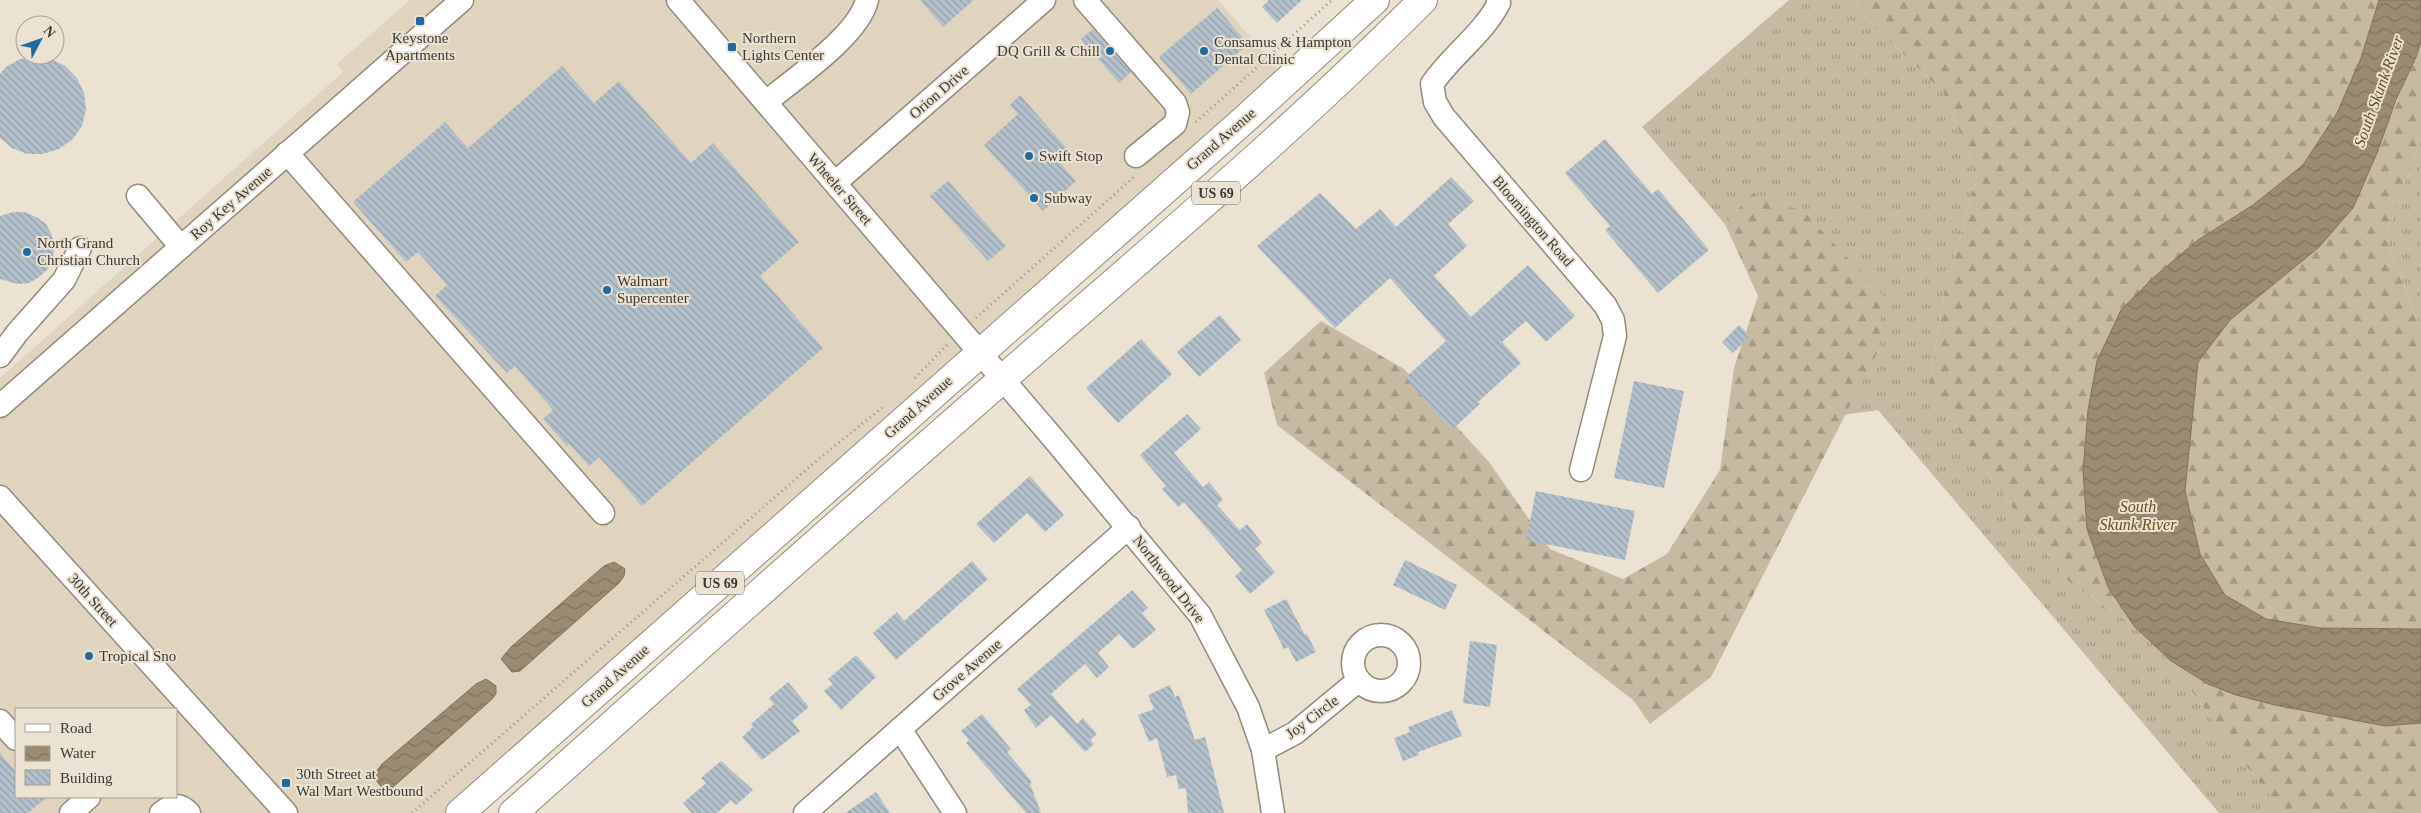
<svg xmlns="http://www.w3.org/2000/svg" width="2421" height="813" viewBox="0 0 2421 813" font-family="'Times New Roman',serif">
	<defs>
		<pattern id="grass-tufts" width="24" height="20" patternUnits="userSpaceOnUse" patternTransform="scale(1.25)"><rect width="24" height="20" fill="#c8baa1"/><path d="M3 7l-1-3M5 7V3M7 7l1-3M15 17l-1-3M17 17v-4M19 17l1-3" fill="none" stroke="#a49884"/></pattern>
		<pattern id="forest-firs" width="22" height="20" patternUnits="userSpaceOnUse" patternTransform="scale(1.25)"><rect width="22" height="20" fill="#c8baa1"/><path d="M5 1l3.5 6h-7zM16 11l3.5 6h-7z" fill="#a49884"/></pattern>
		<pattern id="water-waves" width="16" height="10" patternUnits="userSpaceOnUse" patternTransform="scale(1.25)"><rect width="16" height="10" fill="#9c8b6f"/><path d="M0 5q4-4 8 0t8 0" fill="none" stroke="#80725c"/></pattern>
		<pattern id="building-back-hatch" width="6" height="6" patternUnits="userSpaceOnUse" patternTransform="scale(1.25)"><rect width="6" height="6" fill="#b3c1cd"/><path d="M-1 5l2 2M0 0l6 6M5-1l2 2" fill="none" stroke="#939ea7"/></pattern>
	</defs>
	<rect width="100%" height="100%" fill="#ebe2d2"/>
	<!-- built -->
	<path fill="#e1d4be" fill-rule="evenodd" d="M410,0H1218L1279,70L448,813H0V378L343,72L337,64ZM16,709H176V797H16Z"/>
	<!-- grass -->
	<g fill="url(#grass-tufts)">
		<path d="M1789,0H1856L1864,16L1944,93L1977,176L1944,294L1929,387L1987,473L2068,581L2134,626L2171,661L2232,748L2284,813H2219L1878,410L1843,415L1878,351L1753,194L1725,224L1642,127Z"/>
		<path d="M2421,139V329L2385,237Z"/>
	</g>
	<!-- forest -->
	<g fill="url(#forest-firs)">
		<path d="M1856,0H2379L2361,58L2337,113L2303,165L2253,205L2198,240L2154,277L2121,310L2088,410L2083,471L2087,529L2108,587L2134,626L2068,581L1987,473L1929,387L1944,294L1977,176L1944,93L1864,16Z"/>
		<path d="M2421,42V139L2385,237L2421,329V629L2320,628L2266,619L2225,595L2200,554L2185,491L2198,362L2230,320L2277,282L2353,208Z"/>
		<path d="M1753,193L1804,212L1883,295L1878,351L1711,677L1650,724L1633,700L1277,425L1264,373L1321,321L1404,369L1489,462L1550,549L1623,579L1667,554L1720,470L1734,368L1758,296L1725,224Z"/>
		<path d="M2171,661L2208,684L2311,712L2385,726L2421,723V813H2284L2232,748Z"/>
	</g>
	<!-- water -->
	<g fill="url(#water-waves)" stroke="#7f725c">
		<path d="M2379,0H2421V42L2416,57L2396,100L2377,153L2353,208L2318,248L2230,320L2198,362L2185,491L2200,554L2225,595L2266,619L2320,628L2421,629V723L2385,726L2275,705L2236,695L2208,684L2171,661L2134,626L2108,587L2087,529L2083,471L2088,410L2097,361L2121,310L2154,277L2198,240L2253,205L2303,165L2337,113L2361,58Z"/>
		<path d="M614,562L625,569L624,576L619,583L520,671L512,672L501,659L511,647L604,566Z"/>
		<path d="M486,679L496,686V694L491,700L392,788L383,789L373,776L382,764L476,684Z"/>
	</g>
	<!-- building -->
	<g fill="url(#building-back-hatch)">
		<path d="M920,0H974L943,27Z"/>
		<path d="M1269,0H1302L1277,23L1262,7Z"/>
		<path d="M1217,8L1248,44L1191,94L1159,57Z"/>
		<path d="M1093,29L1131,72L1119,83L1081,39Z"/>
		<path d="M35,57L51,59L65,66L77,78L84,93L86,109L82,126L73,139L59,149L43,154H27L12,148L0,138V74L6,67L20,59Z"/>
		<path d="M562,66L594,103L619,81L691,163L713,143L799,242L760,276L823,348L642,506L599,457L589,466L569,444L567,446L543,419L553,410L515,366L507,373L435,296L447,285L418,252L406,262L353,202L445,122L468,148Z"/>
		<path d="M1020,95L1069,151L1058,161L1076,181L1043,211L984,145L1018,114L1010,105Z"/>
		<path d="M1605,139L1652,194L1658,189L1709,250L1658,293L1605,230L1610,226L1565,173Z"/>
		<path d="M1451,177L1474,201L1448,224L1467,246L1434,276L1471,317L1528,265L1575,316L1546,342L1526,321L1502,342L1521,363L1478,402L1480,404L1452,430L1405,378L1446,341L1390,278L1335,328L1257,246L1320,193L1356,229L1380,209L1396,227Z"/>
		<path d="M948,181L1006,246L988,261L930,196Z"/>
		<path d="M13,212H25L36,217L46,224L52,235L54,246L53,258L48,269L39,277L29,283L17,284L0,279V216Z"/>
		<path d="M1220,315L1241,340L1199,377L1177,352Z"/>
		<path d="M1739,325L1750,336L1733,353L1722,342Z"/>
		<path d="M1141,339L1172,374L1118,423L1086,388Z"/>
		<path d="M1634,381L1684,391L1664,488L1614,478Z"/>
		<path d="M1187,414L1201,429L1174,453L1203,487L1209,482L1223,499L1217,505L1235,525L1240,530L1247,524L1262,543L1255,549L1275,572L1250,594L1235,576L1242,570L1184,502L1178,507L1162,489L1166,486L1140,455Z"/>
		<path d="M1030,476L1064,515L1045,532L1027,513L994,543L976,524Z"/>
		<path d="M1536,491L1635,511L1625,560L1526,540Z"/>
		<path d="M1405,560L1457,585L1445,610L1393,585Z"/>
		<path d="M972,561L988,579L896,660L873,633L897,612L904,621Z"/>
		<path d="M1132,590L1148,608L1142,613L1156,630L1133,649L1119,634L1098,653L1109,667L1097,678L1085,664L1051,694L1077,724L1083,718L1097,734L1090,740L1094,744L1085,752L1051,715L1036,728L1024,710L1031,705L1017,689Z"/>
		<path d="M1286,599L1305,635L1307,634L1316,652L1296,662L1288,647L1284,649L1264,610Z"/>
		<path d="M1470,641L1497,645L1490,707L1463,703Z"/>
		<path d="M856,655L876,677L841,710L824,691L833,684L828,679Z"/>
		<path d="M788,682L809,707L792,721L800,731L762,760L742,737L753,727L751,724L774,704L769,698Z"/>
		<path d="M1170,685L1175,697L1179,695L1195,740L1205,737L1224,813H1188L1186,788L1179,789L1176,775L1167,777L1157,738L1149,742L1138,715L1154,709L1148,695Z"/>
		<path d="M1452,710L1462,736L1418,752L1419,755L1403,761L1394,738L1410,732L1408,727Z"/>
		<path d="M982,714L1011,749L1007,752L1032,782L1030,784L1041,813H1026L966,743L969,740L961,731Z"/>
		<path d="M0,753L16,772V797H47L28,813H0Z"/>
		<path d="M721,761L753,790L736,805L731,800L717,813H692L683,803L706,783L701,778Z"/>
		<path d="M876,792L890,813H845Z"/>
	</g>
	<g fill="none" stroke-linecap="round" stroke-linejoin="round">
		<!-- minor casing -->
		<g stroke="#928a7b" stroke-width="25">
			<g id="minor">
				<path d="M678,0L1053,438L1200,615L1248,707L1263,750L1273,813"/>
				<path d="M1085,0L1175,103L1178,112L1175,124L1136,156"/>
				<path d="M1498,0L1499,3C1483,34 1452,55 1432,84L1435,102L1444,117L1605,305L1613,320L1615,336L1581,470"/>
				<path d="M766,102C794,79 859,35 867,0"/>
				<path d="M287,153L603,513"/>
				<path d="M835,183L1044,0"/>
				<path d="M138,196L181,247"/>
				<path d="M0,356L17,333L64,280L80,248"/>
				<path d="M0,406L462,0"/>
				<path d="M0,497L286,813"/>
				<circle cx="1381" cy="663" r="28"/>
				<path d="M0,721L16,739"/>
				<path d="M900,729L955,813"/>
				<path d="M1263,750L1295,733L1359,680"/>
				<path d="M71,813L89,797"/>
				<path d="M161,813C171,805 179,802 189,813"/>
				<path d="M805,813L1129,527"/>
			</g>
		</g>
		<!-- major casing -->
		<g stroke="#928a7b" stroke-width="30">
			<g id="major">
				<path d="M460,813L1244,120L1375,0"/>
				<path d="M513,813C676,668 839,521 1004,378C1146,254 1290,133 1423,0"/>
			</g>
		</g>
		<!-- path -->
		<g stroke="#9a9388" stroke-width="3" stroke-dasharray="1 4" stroke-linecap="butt">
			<path d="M1196,122L1332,0"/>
			<path d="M976,318L1135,176"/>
			<path d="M915,378L947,345"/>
			<path d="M412,813L821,457L883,407"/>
		</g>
		<!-- minor -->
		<use href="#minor" stroke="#fff" stroke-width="22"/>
		<!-- major -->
		<use href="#major" stroke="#fff" stroke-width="28"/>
	</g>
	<!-- markers -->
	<g fill="#206a9d" stroke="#ebe2d2" stroke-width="2">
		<rect x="415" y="16" width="10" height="10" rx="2.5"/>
		<rect x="727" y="42" width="10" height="10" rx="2.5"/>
		<circle cx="1110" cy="51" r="5"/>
		<circle cx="1204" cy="51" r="5"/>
		<circle cx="1029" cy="156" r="5"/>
		<circle cx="1034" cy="198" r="5"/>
		<circle cx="27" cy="252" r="5"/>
		<circle cx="607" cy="290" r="5"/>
		<circle cx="89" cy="656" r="5"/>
		<rect x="281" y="778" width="10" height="10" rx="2.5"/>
	</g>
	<g text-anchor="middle" stroke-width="4" stroke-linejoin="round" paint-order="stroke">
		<!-- shield labels -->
		<g fill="#ebe2d2" stroke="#706a61" stroke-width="1">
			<rect x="1192" y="181.5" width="48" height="23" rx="4"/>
			<rect x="696" y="571.5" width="48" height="23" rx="4"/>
		</g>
		<g font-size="14" font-weight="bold" fill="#3b3731">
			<text x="1216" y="198">US 69</text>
			<text x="720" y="588">US 69</text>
		</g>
		<!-- poi labels -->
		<g font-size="15" fill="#3b3731" stroke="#ebe2d2" text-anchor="start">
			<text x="420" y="43" text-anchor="middle">Keystone<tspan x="420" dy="17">Apartments</tspan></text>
			<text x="742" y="43">Northern<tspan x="742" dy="17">Lights Center</tspan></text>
			<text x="1214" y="47">Consamus &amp; Hampton<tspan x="1214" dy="17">Dental Clinic</tspan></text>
			<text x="1100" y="56" text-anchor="end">DQ Grill &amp; Chill</text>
			<text x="1039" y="161">Swift Stop</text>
			<text x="1044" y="203">Subway</text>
			<text x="37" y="248">North Grand<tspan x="37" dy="17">Christian Church</tspan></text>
			<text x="617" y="286">Walmart<tspan x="617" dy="17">Supercenter</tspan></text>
			<text x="99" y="661">Tropical Sno</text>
			<text x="296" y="779">30th Street at<tspan x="296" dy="17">Wal Mart Westbound</tspan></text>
		</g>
		<!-- street labels -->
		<g font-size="15" fill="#3b3731" stroke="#ebe2d2">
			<text transform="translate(939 92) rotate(-41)" y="5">Orion Drive</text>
			<text transform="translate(1221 139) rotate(-41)" y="5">Grand Avenue</text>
			<text transform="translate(840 189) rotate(49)" y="5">Wheeler Street</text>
			<text transform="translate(231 203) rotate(-41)" y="5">Roy Key Avenue</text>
			<text transform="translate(1533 221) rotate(49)" y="5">Bloomington Road</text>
			<text transform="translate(918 407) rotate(-42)" y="5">Grand Avenue</text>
			<text transform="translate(1169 579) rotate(52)" y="5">Northwood Drive</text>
			<text transform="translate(93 600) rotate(48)" y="5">30th Street</text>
			<text transform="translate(967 670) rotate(-41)" y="5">Grove Avenue</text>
			<text transform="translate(615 676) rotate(-42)" y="5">Grand Avenue</text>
			<text transform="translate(1312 717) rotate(-37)" y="5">Joy Circle</text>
		</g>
		<!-- water labels -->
		<g font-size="16" font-style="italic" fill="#674e1b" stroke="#ebe2d2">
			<text transform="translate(2378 91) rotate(-70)" y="6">South Skunk River</text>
			<text x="2138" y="512">South<tspan x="2138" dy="18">Skunk River</tspan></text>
		</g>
	</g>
	<!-- legend -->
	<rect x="15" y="708" width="162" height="90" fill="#ebe2d2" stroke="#a59e92"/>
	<rect x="25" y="724" width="25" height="8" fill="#ffffff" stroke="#a59e92"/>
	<text x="60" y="733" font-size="15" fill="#3b3731">Road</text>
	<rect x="25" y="746" width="25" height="15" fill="url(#water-waves)" stroke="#a59e92"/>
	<text x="60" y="758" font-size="15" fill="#3b3731">Water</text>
	<rect x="25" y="770" width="25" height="15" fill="url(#building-back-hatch)" stroke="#a59e92"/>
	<text x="60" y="783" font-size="15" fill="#3b3731">Building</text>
	<!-- north arrow -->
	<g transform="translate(40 40) rotate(49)"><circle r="24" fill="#ebe2d2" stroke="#a59e92"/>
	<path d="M0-4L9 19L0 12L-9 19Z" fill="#206a9d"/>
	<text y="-8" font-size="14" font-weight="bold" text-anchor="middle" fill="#3b3731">N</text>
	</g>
</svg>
